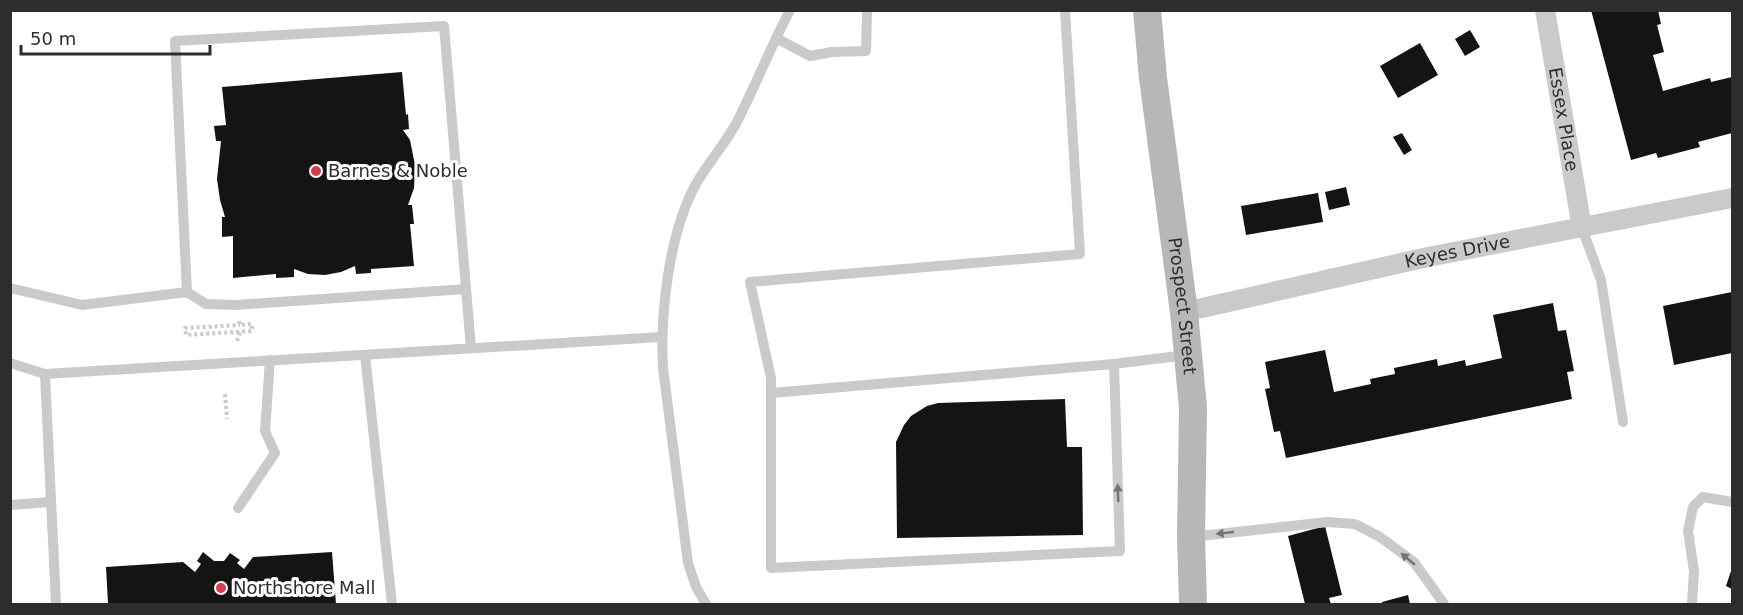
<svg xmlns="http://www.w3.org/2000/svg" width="1743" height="615" viewBox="0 0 1743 615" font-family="'DejaVu Sans',sans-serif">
	<rect width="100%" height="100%" fill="#fff"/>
	<!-- building -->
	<g fill="#141414">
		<path d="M1591,10H1658L1661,24L1657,25L1664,52L1653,55L1663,91L1710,78L1711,82L1732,77V133L1698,142L1700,147L1658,158L1656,153L1631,160Z"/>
		<path d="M1470,30L1480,47L1465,56L1455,39Z"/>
		<path d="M1420,43L1438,75L1398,98L1380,66Z"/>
		<path d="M402,72L406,115L408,114L409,129L403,130L410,140L415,165L414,188L408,205H412L414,224H410L414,266L371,269V273L356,274L355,266L341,272L325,275L308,274L294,269V277L276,278V274L233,278V236L222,237V217H225L220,200L217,179L221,141H216L214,126L226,125L222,87Z"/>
		<path d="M1402,133L1412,150L1404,155L1393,137Z"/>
		<path d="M1346,187L1350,205L1329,210L1325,192Z"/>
		<path d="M1318,193L1323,222L1246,235L1241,206Z"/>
		<path d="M1732,292V353L1674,365L1663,306Z"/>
		<path d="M1553,303L1558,331L1566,330L1574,371L1567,372L1572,399L1286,458L1280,431L1274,432L1265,389L1270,388L1265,362L1325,350L1334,392L1371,384L1370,379L1395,374L1394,368L1437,359L1438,366L1465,360L1466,366L1502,358L1493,315Z"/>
		<path d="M1065,399L1067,447H1082L1083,535L897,538L896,442L904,425L911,416L927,406L938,403Z"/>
		<path d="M1325,526L1342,595L1329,598L1331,604H1305L1288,536Z"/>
		<path d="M203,552L214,561H224L230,553L240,560L237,563L244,569L253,557L332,552L336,604H108L106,567L183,562L195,572L201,564L197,561Z"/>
		<path d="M1732,568V589L1726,586Z"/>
		<path d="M1408,595L1410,604H1382V602Z"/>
	</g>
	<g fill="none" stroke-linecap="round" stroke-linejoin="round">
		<!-- path -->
		<g stroke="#cacaca" stroke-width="4" stroke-dasharray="3 3" stroke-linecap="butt">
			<path d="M239,321L240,325L252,324V331L186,335L185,328L240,325"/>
			<path d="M237,341L240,332"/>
			<path d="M225,394L227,419"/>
		</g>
		<!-- lane -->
		<g stroke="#cacaca" stroke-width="10">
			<path d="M1065,10L1080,254L750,282L771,378V568L1120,551L1114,364"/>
			<path d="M776,38L810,56L832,52L866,51L867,10"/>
			<path d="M1582,228L1601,280L1623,422"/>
			<path d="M10,288L82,305L187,292L175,41L444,26L471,348"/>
			<path d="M187,292L206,304L236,305L466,289"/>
			<path d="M365,355L392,604"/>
			<path d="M10,363L45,374L661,337"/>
			<path d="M45,374L56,604"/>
			<path d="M771,393L1114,364L1186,355"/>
			<path d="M10,505L51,502"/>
			<path d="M238,508L275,453L265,431L270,360"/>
			<path d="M1191,537L1328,522L1355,524L1380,537L1414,562L1444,604"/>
			<path d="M706,604L696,587L688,563L663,368C660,313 669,233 696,184C708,163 725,144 737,122C755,86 771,47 790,10"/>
			<path d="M1692,604L1694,571L1688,531L1693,507L1703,497L1732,502"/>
		</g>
		<!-- street -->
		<g stroke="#cacaca" stroke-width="20">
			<path id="s1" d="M1545,10L1582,228"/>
			<path id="s2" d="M1184,312L1428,257L1732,198"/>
		</g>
		<!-- secondary -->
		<path stroke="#b7b7b7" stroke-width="28" id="s3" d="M1147,10L1153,78L1184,312L1193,408L1191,537L1193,604"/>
	</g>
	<!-- one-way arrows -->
	<defs><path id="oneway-solid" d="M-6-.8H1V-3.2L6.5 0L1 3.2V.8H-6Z" transform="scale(1.5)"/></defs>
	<g fill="#747474">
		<use href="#oneway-solid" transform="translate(1118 493) rotate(-92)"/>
		<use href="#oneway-solid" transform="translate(1225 533) rotate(174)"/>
		<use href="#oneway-solid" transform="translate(1408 559) rotate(-140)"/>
	</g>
	<!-- markers -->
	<g fill="#d63c4a" stroke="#fff" stroke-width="2">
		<circle cx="316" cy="171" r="6"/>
		<circle cx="221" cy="588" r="6"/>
	</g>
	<g text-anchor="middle" stroke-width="6" stroke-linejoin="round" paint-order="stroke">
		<!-- street labels -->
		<g font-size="18" fill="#2d2d2d" stroke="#fff">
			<text dy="6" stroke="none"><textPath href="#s1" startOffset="111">Essex Place</textPath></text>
			<text dy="6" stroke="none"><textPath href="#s2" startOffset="280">Keyes Drive</textPath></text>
			<text dy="6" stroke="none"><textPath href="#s3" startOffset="298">Prospect Street</textPath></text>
		</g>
		<!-- poi labels -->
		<g font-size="18" fill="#2d2d2d" stroke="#fff" text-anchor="start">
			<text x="328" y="177">Barnes &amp; Noble</text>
			<text x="233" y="594">Northshore Mall</text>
		</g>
	</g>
	<!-- border -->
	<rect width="1743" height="615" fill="none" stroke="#2d2d2d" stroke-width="24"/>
	<!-- scale -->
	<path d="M21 45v9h189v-9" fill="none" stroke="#2d2d2d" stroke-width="3"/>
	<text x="30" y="45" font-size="18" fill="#2d2d2d" stroke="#ffffff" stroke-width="4.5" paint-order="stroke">50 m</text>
</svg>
